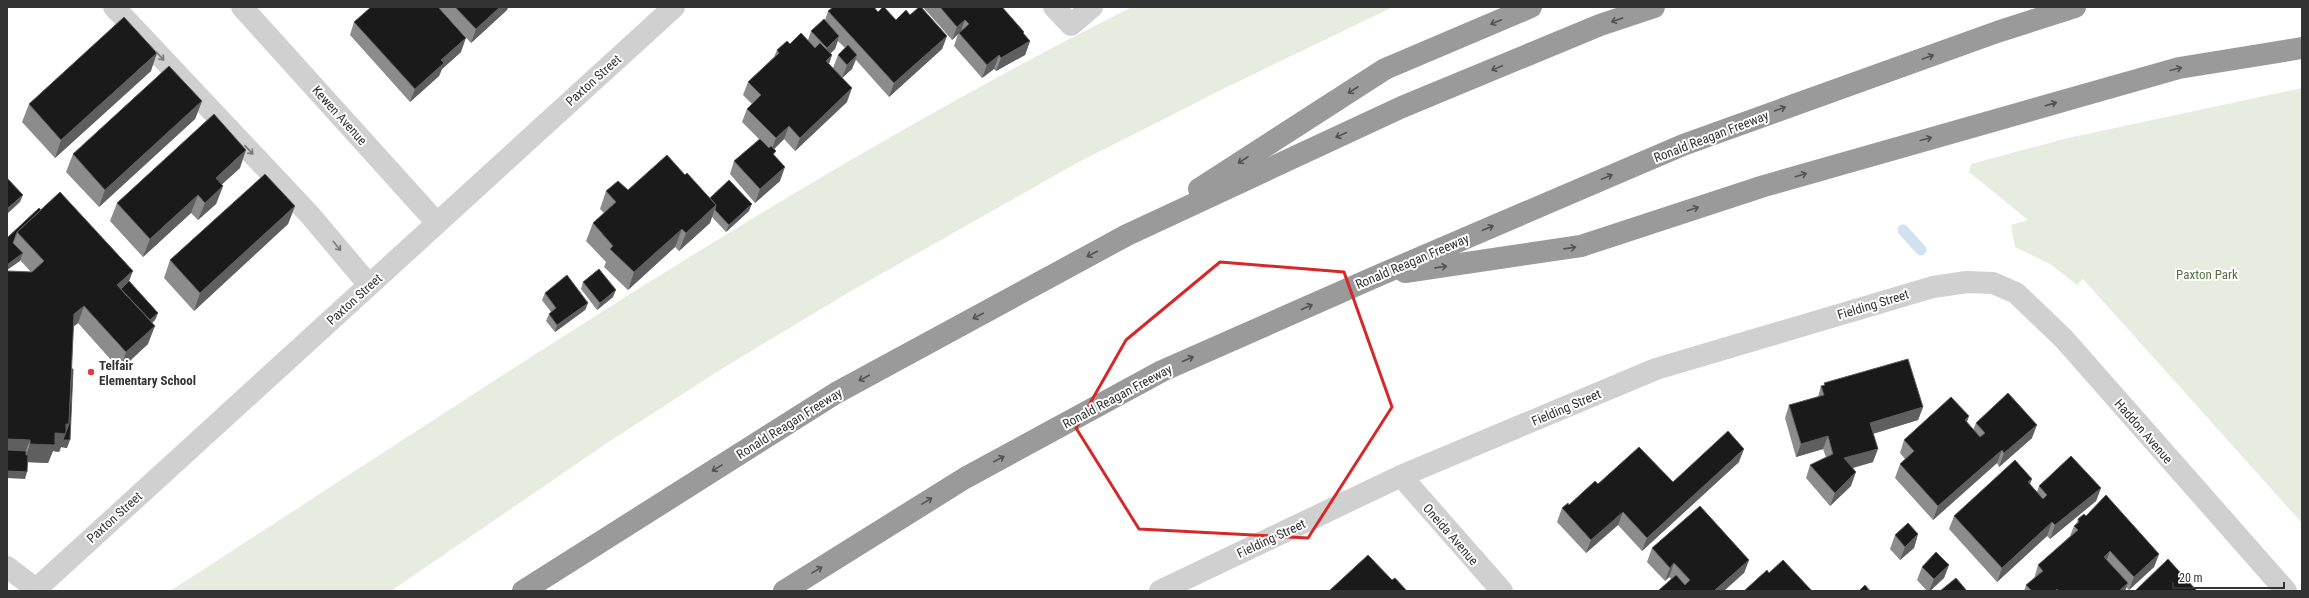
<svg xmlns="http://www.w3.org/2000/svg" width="2309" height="598" viewBox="0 0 2309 598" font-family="'Roboto Condensed',sans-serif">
	<rect width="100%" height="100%" fill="#fff"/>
	<!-- green -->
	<g fill="#e6ecdf">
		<path d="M1132,7H1393L1223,89L1075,164L851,291L723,368L607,443L391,591H170C485,388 796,175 1132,7Z"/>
		<path d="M2302,88V523L2083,279L2077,285L2050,264L2015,247L2011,225L2028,220L1969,172L1971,164L2068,138Z"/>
	</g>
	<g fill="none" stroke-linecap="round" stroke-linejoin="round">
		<!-- stream -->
		<path stroke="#cfe2ee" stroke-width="11" d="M1903,230L1921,250"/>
		<!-- service -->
		<g stroke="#d0d0d0" stroke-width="22">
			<path d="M114,7L310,215L369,285"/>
			<path d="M1054,7L1071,25L1092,7"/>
			<path d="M7,567L36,589"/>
		</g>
		<!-- minor -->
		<g stroke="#d0d0d0" stroke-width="22">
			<path d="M242,7L437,223"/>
			<path d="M1401,476L1502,591"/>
			<path d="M1160,591L1401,476L1656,369L1933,287L1967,282L1993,283L2016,293L2064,339L2286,591"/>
		</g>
		<!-- tertiary -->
		<path stroke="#d0d0d0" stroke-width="22" d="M34,591L674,7"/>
		<!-- motorway -->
		<g stroke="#9a9a9a" stroke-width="22">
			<path d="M1199,189L1385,69L1531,7"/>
			<path d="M1405,272L1581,246L1764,186L2179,68L2302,48"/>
			<path d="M523,591L836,393L1127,235L1402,107L1600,25L1654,7"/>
			<path d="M784,591L965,478L1162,371L1375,277L1683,145L1997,32L2075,7"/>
		</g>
	</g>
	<!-- wall -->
	<g fill="#8c8c8c" fill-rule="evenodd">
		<path d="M438,7H508L507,10L471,43Z"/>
		<path d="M923,7H1002L1024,32L1023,34L1030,41L1025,55L996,71L994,69L982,78L954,46L958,34L952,40Z"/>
		<path d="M828,11L878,12L896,20L910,15L947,36L942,49L889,97L856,60L852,69L842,78L847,102L795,151L784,139L774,149L776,151L774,155L780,181L755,203L730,174L734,161L759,139L742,122L747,109L752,104L743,95L748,82L774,57L777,50L790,44L808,40L811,31L825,20ZM838,41L845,48L838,55L833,68L829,64L832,55L830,54L835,49Z"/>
		<path d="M354,22L461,52L442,69L439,76L410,102L350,35Z"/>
		<path d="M151,71L55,158L22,122L29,104Z"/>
		<path d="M202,101L195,119L99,207L66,172L73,154Z"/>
		<path d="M240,168L221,185L223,186L216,204L198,220L191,213L143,257L110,221L117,203Z"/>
		<path d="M628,190L710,198L749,211L726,232L712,217L710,223L679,251L675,247L628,290L604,267L606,262L586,241L593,223L604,213L600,209L606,191Z"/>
		<path d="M295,206L288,224L194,311L164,278L170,260Z"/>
		<path d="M39,208L129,281L158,313L155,320L152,323L148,344L120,370L78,323L73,327L67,448L61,447L59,452L53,451L48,463L28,462L25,479L31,272L20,260L7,270V238Z"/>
		<path d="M583,282L613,297L597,310L581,289Z"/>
		<path d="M545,293L588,303L585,310L555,332L546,321L549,314L551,312L542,300Z"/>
		<path d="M1824,383L1923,407L1918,420L1873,434V462L1852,468L1851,486L1830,506L1806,478L1810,465L1826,457L1823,449L1796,457L1785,418L1789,405L1818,397L1821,386H1824Z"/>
		<path d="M1969,416L1967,422L1973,430L1976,423L2032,438L1999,467L1997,463L1933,520L1895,478L1900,464L1905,459L1900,453L1904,440Z"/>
		<path d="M1739,462L1642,551L1618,525L1586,553L1557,522L1562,508L1569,505L1598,484L1673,482Z"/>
		<path d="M2030,485L2037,492L2039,486L2101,488L2096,501L2050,539L2047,536L1997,582L1949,529L1954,516Z"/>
		<path d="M2086,516L2159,554L2154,567L2129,590L2126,587L2125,591H2024L2026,585L2034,579L2038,565L2070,536L2074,526L2076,525L2078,519Z"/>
		<path d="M1918,534L1914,548L1900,560L1890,549L1895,535Z"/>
		<path d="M1652,548L1749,560L1744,573L1658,591L1671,579L1669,577L1665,581L1647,562Z"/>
		<path d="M1949,565L1944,578L1930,591H1927L1917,580L1922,567Z"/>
	</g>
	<!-- shaded-wall -->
	<g fill="#5f5f5f">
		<path d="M500,7H508L507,10L471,43L476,29Z"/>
		<path d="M965,20L960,33H959L952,40L957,27Z"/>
		<path d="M839,36L835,49L822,61L827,48Z"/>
		<path d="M947,36L942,49L889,97L894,83Z"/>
		<path d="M466,38L461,52L442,69L439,76L410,102L415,89L441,60Z"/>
		<path d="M1030,41L1025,55L996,71L1001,58Z"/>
		<path d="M157,53L151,71L55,158L61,140Z"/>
		<path d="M832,55L827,69L826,61Z"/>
		<path d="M857,55L852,69L842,78L847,65Z"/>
		<path d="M999,55L994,69L982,78L987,65Z"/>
		<path d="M852,88L847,102L795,151L800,138Z"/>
		<path d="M202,101L195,119L99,207L105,190Z"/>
		<path d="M789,126L784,139L771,152L776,138Z"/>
		<path d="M246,150L240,168L209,196L216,178Z"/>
		<path d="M785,167L780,181L755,203L760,189Z"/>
		<path d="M223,186L216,204L198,220L205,203Z"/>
		<path d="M23,195L20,202L7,214V209Z"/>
		<path d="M198,195L191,213L143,257L150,239Z"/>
		<path d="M752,204L749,211L726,232L729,225Z"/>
		<path d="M716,205L710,223L679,251L686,233Z"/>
		<path d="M295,206L288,224L194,311L200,293Z"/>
		<path d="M682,229L675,247L628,290L634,272Z"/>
		<path d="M23,253L20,261L7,270V265Z"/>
		<path d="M133,271L126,289L116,298L117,285Z"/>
		<path d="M616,290L613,297L597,310L600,303Z"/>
		<path d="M588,303L585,310L555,332L557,325Z"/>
		<path d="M84,306L78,323L67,332L74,314Z"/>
		<path d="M158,313L155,320L139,335L142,327Z"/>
		<path d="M155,326L148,344L120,370L126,352Z"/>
		<path d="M1923,407L1918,420L1865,436L1870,423Z"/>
		<path d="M1969,416L1964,429L1965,420Z"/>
		<path d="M66,424H69L70,440L67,448L61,447L59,452L53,451L48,463L24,462L30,444Z"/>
		<path d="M2037,425L2032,438L1999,467L2004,453Z"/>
		<path d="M1828,436L1823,449L1796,457L1801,444Z"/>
		<path d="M7,439L30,440L23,458L7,457Z"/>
		<path d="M1744,449L1739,462L1642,551L1647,538Z"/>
		<path d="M1878,449L1873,462L1839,472L1844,458Z"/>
		<path d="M2002,450L1997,463L1933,520L1938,506Z"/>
		<path d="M7,471L27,472L25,479L7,478Z"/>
		<path d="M1856,472L1851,486L1830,506L1835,493Z"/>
		<path d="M2032,479L2027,492L2028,482Z"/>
		<path d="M2101,488L2096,501L2050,539L2055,525Z"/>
		<path d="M1623,512L1618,525L1586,553L1591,540Z"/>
		<path d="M2052,522L2047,536L1997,582L2002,568Z"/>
		<path d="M1918,534L1914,548L1900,560L1905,547Z"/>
		<path d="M2110,551L2105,565L2104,557Z"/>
		<path d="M2159,554L2154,567L2129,590L2134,577Z"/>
		<path d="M1749,560L1744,573L1724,591H1714Z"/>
		<path d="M1674,563L1669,577L1665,581L1670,568Z"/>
		<path d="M1949,565L1944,578L1930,591H1929L1934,579Z"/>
		<path d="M2128,583L2125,591H2119Z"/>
	</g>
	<!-- building -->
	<g fill="#1a1a1a" stroke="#5f5f5f">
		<path d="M371,7H438L466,38L441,60L444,63L415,89L354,22Z"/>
		<path d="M455,7H500L476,29Z"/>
		<path d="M833,7H874L878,12L883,7H884L896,20L906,10L910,15L919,7H921L947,36L894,83L828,11Z"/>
		<path d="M940,7H1002L1024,32L1023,33L1030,41L1001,58L999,55L987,65L959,33L969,24L965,20L957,27Z"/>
		<path d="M124,17L157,53L61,140L29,104Z"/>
		<path d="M824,19L839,36L827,48L811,31Z"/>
		<path d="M801,33L815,48L820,43L832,55L826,61L852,88L800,138L789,126L776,138L747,109L761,95L748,82L779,53L777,50L787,41L790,44Z"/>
		<path d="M848,45L857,55L847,65L838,55Z"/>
		<path d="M169,66L202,101L105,190L73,154Z"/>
		<path d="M214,114L246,150L216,178L223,186L205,203L198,195L150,239L117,203Z"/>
		<path d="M760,139L769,148L771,146L776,151L773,154L785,167L760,189L734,161Z"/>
		<path d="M667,155L685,175L687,173L716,205L686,233L682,229L634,272L610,249L613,246L593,223L616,202L606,191L618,181L628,190Z"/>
		<path d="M265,174L295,206L200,293L170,260Z"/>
		<path d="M7,178L23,195L7,209Z"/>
		<path d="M729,180L752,204L729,225L715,210L716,205L710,198Z"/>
		<path d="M60,192L133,271L117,285L155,326L126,352L84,306L74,314L69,424H66V434L55,433V445L30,444V440L7,439V271L32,272L44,261L17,232Z"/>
		<path d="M39,208L41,210L17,232L13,243L23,253L7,265V238Z"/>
		<path d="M599,269L616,290L600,303L583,282Z"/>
		<path d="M567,275L588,303L557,325L549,314L556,308L545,293Z"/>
		<path d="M129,281L158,313L150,320L121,289Z"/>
		<path d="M1908,359L1923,407L1870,423L1878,449L1844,458L1856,472L1835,493L1810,465L1833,454L1828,436L1801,444L1789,405L1824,395L1821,386L1825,385L1824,383Z"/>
		<path d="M72,369H73L70,440H63L69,424Z"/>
		<path d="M2008,393L2037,425L2004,453L2002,450L1938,506L1900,464L1914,451L1904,440L1951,397L1969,416L1965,420L1980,437L1985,433L1976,423Z"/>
		<path d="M1728,431L1744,449L1647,538L1623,512L1591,540L1562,508L1568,503L1569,505L1595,481L1598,484L1639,447L1673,482Z"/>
		<path d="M7,450L26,451V455H28L27,472L7,471Z"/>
		<path d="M2071,456L2101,488L2055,525L2052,522L2002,568L1954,516L2015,460L2032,479L2028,482L2043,499L2047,495L2039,486Z"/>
		<path d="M2106,495L2159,554L2134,577L2110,551L2104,557L2128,583L2119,591H2059L2057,589L2056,591H2032L2026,585L2043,571L2038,565L2078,530L2074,526L2079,522L2078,519L2084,514L2086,516Z"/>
		<path d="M1700,506L1749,560L1714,591H1658L1676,575L1685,585L1690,580L1674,563L1670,568L1652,548Z"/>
		<path d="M1908,523L1918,534L1905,547L1895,535Z"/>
		<path d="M1936,552L1949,565L1934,579L1922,567Z"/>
		<path d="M1368,555L1392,580L1395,578L1407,591H1329Z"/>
		<path d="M2168,559L2197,591H2135Z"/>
		<path d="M1783,560L1812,591H1744L1767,570L1769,573Z"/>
		<path d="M1956,578L1967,591H1940Z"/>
		<path d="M1865,585L1870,591H1859Z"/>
	</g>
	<!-- one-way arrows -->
	<defs><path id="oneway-shaft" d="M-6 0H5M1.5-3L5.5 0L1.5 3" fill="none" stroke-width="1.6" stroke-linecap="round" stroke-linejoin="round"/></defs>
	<g stroke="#525252">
		<use href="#oneway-shaft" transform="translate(1617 20) rotate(161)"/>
		<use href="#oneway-shaft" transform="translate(1496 22) rotate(157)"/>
		<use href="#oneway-shaft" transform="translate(1928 57) rotate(-20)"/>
		<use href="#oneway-shaft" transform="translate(1497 68) rotate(158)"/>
		<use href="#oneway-shaft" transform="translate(2176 69) rotate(-14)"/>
		<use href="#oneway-shaft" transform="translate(1353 90) rotate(147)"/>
		<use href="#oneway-shaft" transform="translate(2051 104) rotate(-16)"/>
		<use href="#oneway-shaft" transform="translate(1780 109) rotate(-20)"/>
		<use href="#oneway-shaft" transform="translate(1341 135) rotate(155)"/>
		<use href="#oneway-shaft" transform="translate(1926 139) rotate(-15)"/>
		<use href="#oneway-shaft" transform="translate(1243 160) rotate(147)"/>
		<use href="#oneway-shaft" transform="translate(1801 175) rotate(-17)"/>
		<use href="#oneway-shaft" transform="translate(1607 177) rotate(-23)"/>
		<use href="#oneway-shaft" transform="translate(1693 209) rotate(-18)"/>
		<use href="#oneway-shaft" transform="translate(1488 228) rotate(-23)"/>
		<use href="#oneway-shaft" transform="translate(1570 248) rotate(-8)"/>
		<use href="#oneway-shaft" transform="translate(1092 254) rotate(152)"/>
		<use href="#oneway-shaft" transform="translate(1441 267) rotate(-8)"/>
		<use href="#oneway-shaft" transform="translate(1307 307) rotate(-24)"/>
		<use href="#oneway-shaft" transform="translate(978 316) rotate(152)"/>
		<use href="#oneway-shaft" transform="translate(1188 359) rotate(-24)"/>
		<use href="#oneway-shaft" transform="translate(864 378) rotate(152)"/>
		<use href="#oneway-shaft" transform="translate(999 459) rotate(-28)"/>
		<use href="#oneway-shaft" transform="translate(717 468) rotate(148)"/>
		<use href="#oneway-shaft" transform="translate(927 501) rotate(-32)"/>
		<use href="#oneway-shaft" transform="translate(817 570) rotate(-32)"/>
	</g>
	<g stroke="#7a7a7a">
		<use href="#oneway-shaft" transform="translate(160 56) rotate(47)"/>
		<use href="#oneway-shaft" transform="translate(249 150) rotate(47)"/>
		<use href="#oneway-shaft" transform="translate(337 246) rotate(51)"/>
	</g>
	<!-- marked area -->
	<path fill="none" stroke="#d62828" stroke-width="3" stroke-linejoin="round" d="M1220,262L1344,272L1392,407L1308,538L1139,529L1076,428L1126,340Z"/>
	<!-- markers -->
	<circle fill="#e63946" stroke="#fff" stroke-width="1.5" cx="91" cy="372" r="4"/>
	<g text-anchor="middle" stroke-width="4" stroke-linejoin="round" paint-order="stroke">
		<!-- street labels -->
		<g font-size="13" fill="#333" stroke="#fff">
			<text transform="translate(593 80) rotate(-42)" y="5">Paxton Street</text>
			<text transform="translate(340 115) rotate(48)" y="5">Kewen Avenue</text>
			<text transform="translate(1711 136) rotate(-21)" y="5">Ronald Reagan Freeway</text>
			<text transform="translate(1412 261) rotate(-23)" y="5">Ronald Reagan Freeway</text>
			<text transform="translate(354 299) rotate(-42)" y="5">Paxton Street</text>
			<text transform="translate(1873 304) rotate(-17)" y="5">Fielding Street</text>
			<text transform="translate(1117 396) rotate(-28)" y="5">Ronald Reagan Freeway</text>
			<text transform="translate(1566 407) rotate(-23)" y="5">Fielding Street</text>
			<text transform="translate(789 423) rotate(-32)" y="5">Ronald Reagan Freeway</text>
			<text transform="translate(2144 431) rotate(49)" y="5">Haddon Avenue</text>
			<text transform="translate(114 517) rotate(-42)" y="5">Paxton Street</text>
			<text transform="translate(1451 534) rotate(49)" y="5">Oneida Avenue</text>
			<text transform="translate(1271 538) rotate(-25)" y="5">Fielding Street</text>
		</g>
		<!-- park labels -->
		<g font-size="13" fill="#56703f" stroke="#fff">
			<text x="2207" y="279">Paxton Park</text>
		</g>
		<!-- poi labels -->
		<g font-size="13" font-weight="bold" fill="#333" stroke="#fff" text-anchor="start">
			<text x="99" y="370">Telfair<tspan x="99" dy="15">Elementary School</tspan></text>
		</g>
	</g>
	<!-- border -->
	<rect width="2309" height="598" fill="none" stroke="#333333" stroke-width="16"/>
	<!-- scale -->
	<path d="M2173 582v6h111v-6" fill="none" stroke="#333333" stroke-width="2"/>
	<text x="2179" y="582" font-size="12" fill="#333333" stroke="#ffffff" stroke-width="3" paint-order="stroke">20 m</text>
</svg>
